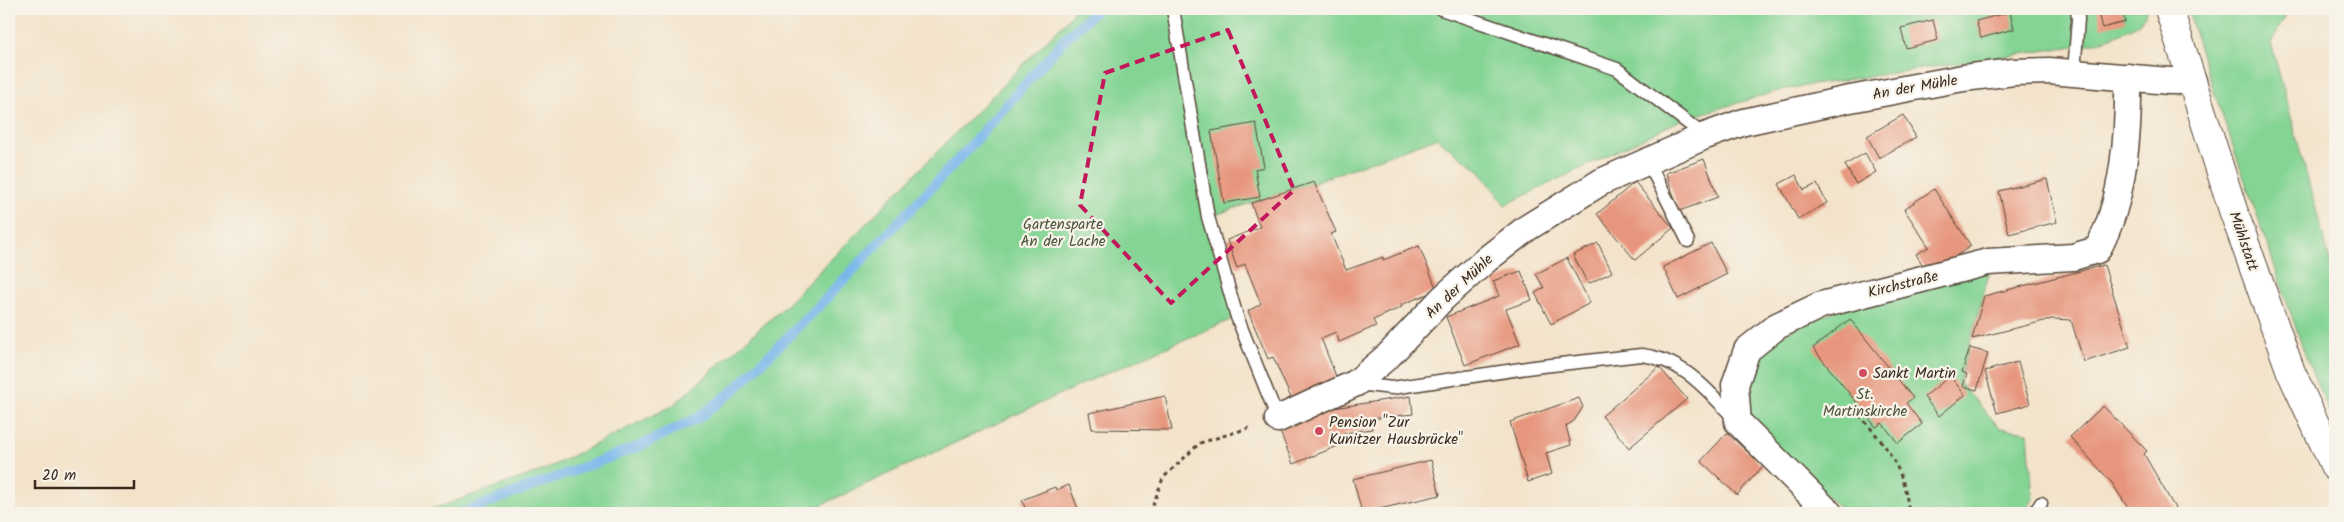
<svg xmlns="http://www.w3.org/2000/svg" width="2344" height="522" viewBox="0 0 2344 522" font-family="Kalam,sans-serif">
	<rect width="100%" height="100%" fill="#f7f3e8"/>
	<filter id="ink" filterUnits="userSpaceOnUse"><feTurbulence type="fractalNoise" baseFrequency=".02" numOctaves="2"/><feDisplacementMap in="SourceGraphic" scale="10" xChannelSelector="R" yChannelSelector="G"/><feConvolveMatrix kernelMatrix="1 2 1 2 8 2 1 2 1" color-interpolation-filters="sRGB"/></filter>
	<filter id="wash" filterUnits="userSpaceOnUse"><feTurbulence type="fractalNoise" baseFrequency=".0096" numOctaves="4" result="noise"/><feDisplacementMap in="SourceGraphic" scale="20" xChannelSelector="R" yChannelSelector="G"/><feGaussianBlur stdDeviation="1.12" result="paint"/><feColorMatrix in="noise" values="0 0 0 0 0 0 0 0 0 0 0 0 0 0 0 0 0 1.4 0 .05"/><feComposite in="paint" operator="in"/></filter>
	<g filter="url(#wash)">
		<rect width="100%" height="100%" fill="#f3e3cb"/>
		<!-- green -->
		<g fill="#84d494" stroke="#607f59">
			<path d="M1074,9H2146C2148,27 2109,37 2095,43L1785,89L1683,119L1505,205L1480,171L1436,138L1314,182L1209,217L1237,317L1093,379L821,505L823,513H421L544,470L672,406L782,309L1068,19Z"/>
			<path d="M2188,9H2289L2271,43L2335,280V426L2307,360L2200,51Z"/>
			<path d="M1990,271L1959,382L2000,428L2028,432L2033,499L2025,513H1848L1804,479L1751,419L1745,376L1755,356L1781,335L1841,308Z"/>
		</g>
		<g fill="none" stroke-linecap="round" stroke-linejoin="round">
			<!-- stream -->
			<path stroke="#78b6eb" stroke-width="10" d="M461,513L640,446L698,418L733,391L817,308L966,151L1062,42L1097,9"/>
		</g>
		<g id="blocks">
			<!-- building -->
			<g fill="#e7967d">
				<path d="M2097,9H2121L2125,22L2102,28Z"/>
				<path d="M2010,12L2014,29L1981,38L1976,21Z"/>
				<path d="M1933,20L1938,40L1906,48L1901,28Z"/>
				<path d="M1903,115L1916,137L1879,158L1867,136Z"/>
				<path d="M1256,123L1264,167L1255,169L1260,197L1224,203L1211,131Z"/>
				<path d="M1865,153L1876,172L1856,184L1845,165Z"/>
				<path d="M1704,159L1718,197L1679,211L1666,173Z"/>
				<path d="M1796,175L1804,190L1817,184L1827,203L1798,219L1779,184Z"/>
				<path d="M2047,179L2057,222L2009,234L1999,191Z"/>
				<path d="M1314,182L1336,232L1331,234L1346,270L1383,257V260L1419,246L1437,290L1401,305L1402,307L1373,320L1376,326L1339,342L1336,332L1321,338L1337,379L1291,398L1273,357L1268,359L1248,311L1261,304L1245,264L1237,268L1227,240L1260,227L1251,203Z"/>
				<path d="M1635,182L1673,228L1635,260L1597,214Z"/>
				<path d="M1934,189L1971,246L1941,266L1926,271L1916,254L1929,247L1904,209Z"/>
				<path d="M1598,243L1612,272L1588,284L1573,255Z"/>
				<path d="M1711,243L1727,274L1678,299L1663,267Z"/>
				<path d="M1567,258L1590,303L1551,324L1535,293L1544,288L1536,274Z"/>
				<path d="M2104,265L2130,347L2084,362L2071,320L2052,319L1972,339L1984,296Z"/>
				<path d="M1521,271L1532,300L1506,309L1520,344L1465,365L1446,317L1499,296L1493,281Z"/>
				<path d="M1850,319L1913,398L1906,403L1922,424L1898,443L1882,423L1876,427L1813,348Z"/>
				<path d="M1970,348L1988,353L1977,390L1963,386L1967,374L1962,372Z"/>
				<path d="M2018,362L2030,404L1997,413L1985,371Z"/>
				<path d="M1659,367L1687,399L1629,448L1602,416Z"/>
				<path d="M1950,376L1965,395L1939,416L1924,397Z"/>
				<path d="M1165,396L1172,430L1092,429L1089,413Z"/>
				<path d="M1411,396L1413,414L1370,419L1372,429L1344,433L1348,442L1293,464L1279,429L1334,408Z"/>
				<path d="M1579,398L1583,407L1574,421L1566,426L1571,445L1546,453L1552,474L1528,482L1510,422Z"/>
				<path d="M2103,406L2147,451L2144,454L2176,510L2170,513H2120L2128,508L2112,483L2070,437Z"/>
				<path d="M1727,433L1763,466L1737,495L1701,461Z"/>
				<path d="M1431,460L1440,495L1362,513L1353,479Z"/>
				<path d="M1069,485L1078,509L1066,513H1027L1022,500L1055,487L1056,490Z"/>
			</g>
		</g>
	</g>
	<g filter="url(#ink)">
		<use href="#blocks" fill-opacity="0" stroke="#574638" stroke-width="1"/>
		<g fill="none" stroke-linecap="round" stroke-linejoin="round">
			<!-- service casing -->
			<g stroke="#574638" stroke-width="15">
				<g id="service">
					<path d="M1173,9L1208,217L1237,317L1278,419"/>
					<path d="M1441,9L1617,69L1705,136"/>
					<path d="M2074,73L2078,19L2077,9"/>
					<path d="M1647,160L1688,241"/>
					<path d="M1358,384L1392,388L1534,367L1641,355C1683,359 1708,391 1735,419"/>
					<path d="M2035,513L2041,503"/>
				</g>
			</g>
			<!-- minor casing -->
			<g stroke="#574638" stroke-width="29">
				<g id="minor">
					<path d="M1278,419L1356,383L1389,355L1443,298L1487,259L1527,228L1601,182L1705,136L1744,122L1845,100L1963,78L2014,72L2049,71L2170,81H2193"/>
					<path d="M1829,513L1738,422L1735,385L1747,350L1777,326L1821,305L1988,262L2073,257L2097,250C2124,203 2129,130 2128,77"/>
				</g>
			</g>
			<!-- tertiary casing -->
			<g stroke="#574638" stroke-width="30">
				<path id="tertiary" d="M2169,9L2233,210L2291,372L2335,467"/>
			</g>
			<!-- path -->
			<g stroke="#574638" stroke-width="3" stroke-dasharray="4 4" stroke-linecap="butt">
				<path d="M1854,409C1886,446 1903,463 1909,513"/>
				<path d="M2329,496L2335,509"/>
				<path d="M1150,513L1163,478L1200,443L1249,428"/>
			</g>
			<!-- service -->
			<use href="#service" stroke="#fff" stroke-width="12"/>
			<!-- minor -->
			<use href="#minor" stroke="#fff" stroke-width="26"/>
			<!-- tertiary -->
			<use href="#tertiary" stroke="#fff" stroke-width="28"/>
		</g>
	</g>
	<!-- marked area -->
	<path fill="none" stroke="#c2185b" stroke-width="4" stroke-dasharray="10 6" stroke-linejoin="round" d="M1228,30L1294,190L1171,303L1080,205L1105,73Z"/>
	<!-- markers -->
	<g fill="#d1495b" stroke="#f7f3e8" stroke-width="2">
		<circle cx="1863" cy="373" r="5"/>
		<circle cx="1319" cy="431" r="5"/>
	</g>
	<g text-anchor="middle" stroke-width="4.5" stroke-linejoin="round" paint-order="stroke">
		<!-- street labels -->
		<g font-size="15" fill="#3b2a1e" stroke="#f7f3e8">
			<text transform="translate(1915 87) rotate(-10)" y="5">An der Mühle</text>
			<text transform="translate(2244 241) rotate(71)" y="5">Mühlstatt</text>
			<text transform="translate(1903 284) rotate(-14)" y="5">Kirchstraße</text>
			<text transform="translate(1459 286) rotate(-43)" y="5">An der Mühle</text>
		</g>
		<!-- park labels -->
		<g font-size="15" fill="#4d543c" stroke="#f7f3e8">
			<text x="1063" y="229">Gartensparte<tspan x="1063" dy="17">An der Lache</tspan></text>
			<text x="1865" y="399">St.<tspan x="1865" dy="17">Martinskirche</tspan></text>
		</g>
		<!-- poi labels -->
		<g font-size="15" fill="#3b2a1e" stroke="#f7f3e8" text-anchor="start">
			<text x="1873" y="378">Sankt Martin</text>
			<text x="1329" y="427">Pension "Zur<tspan x="1329" dy="17">Kunitzer Hausbrücke"</tspan></text>
		</g>
	</g>
	<!-- margin -->
	<rect width="2344" height="522" fill="none" stroke="#f7f3e8" stroke-width="30"/>
	<!-- scale -->
	<path d="M35 480v8h99v-8" fill="none" stroke="#3b2a1e" stroke-width="2.5"/>
	<text x="42" y="480" font-size="15" fill="#3b2a1e" stroke="#f7f3e8" stroke-width="4" paint-order="stroke">20 m</text>
</svg>
